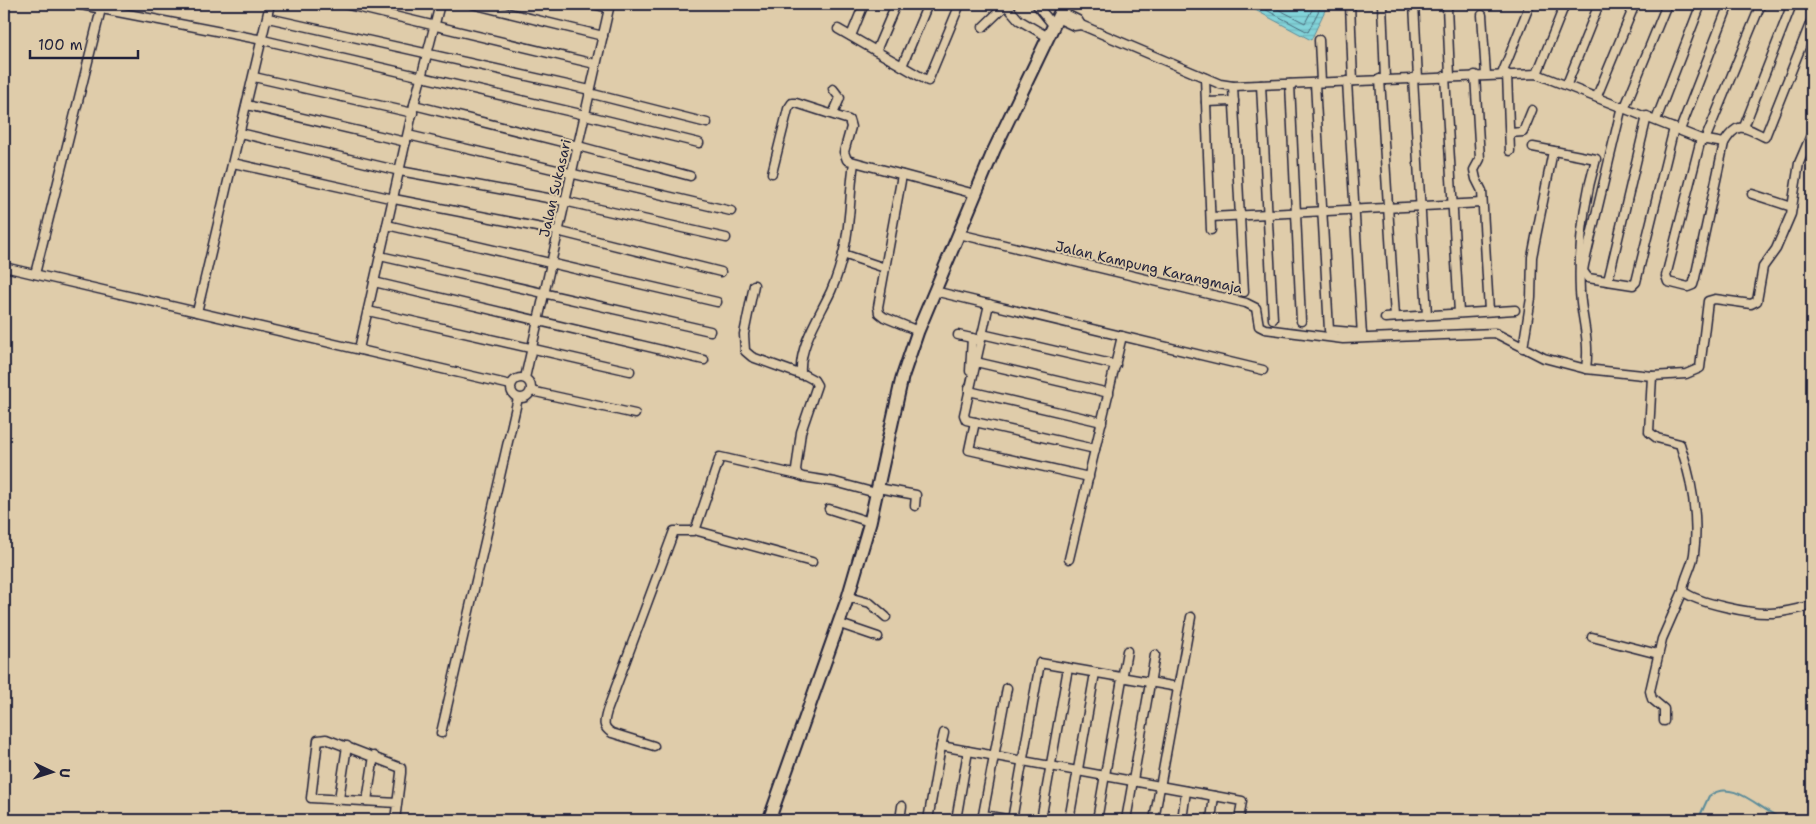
<svg xmlns="http://www.w3.org/2000/svg" width="1816" height="824" viewBox="0 0 1816 824" font-family="'Shantell Sans',sans-serif">
	<defs>
		<pattern id="water-rules" width="6" height="5" patternUnits="userSpaceOnUse" patternTransform="scale(1.25)"><rect width="6" height="5" fill="#82d3d9"/><path d="M0 2.5h6" fill="none" stroke="#70b5bb"/></pattern>
	</defs>
	<rect width="100%" height="100%" fill="#dfccaa"/>
	<filter id="ink" filterUnits="userSpaceOnUse"><feTurbulence type="fractalNoise" baseFrequency=".02" numOctaves="2"/><feDisplacementMap in="SourceGraphic" scale="10" xChannelSelector="R" yChannelSelector="G"/><feConvolveMatrix kernelMatrix="1 2 1 2 8 2 1 2 1" color-interpolation-filters="sRGB"/></filter>
	<g filter="url(#ink)">
		<!-- water -->
		<path fill="url(#water-rules)" stroke="#5c8c9a" d="M1244,4H1328L1311,40Z"/>
		<g fill="none" stroke-linecap="round" stroke-linejoin="round">
			<!-- shore -->
			<g stroke="#48697a" stroke-width="1">
				<path d="M1255,4L1308,32L1322,4"/>
				<path d="M1268,4L1305,23L1315,4"/>
			</g>
			<!-- stream -->
			<path stroke="#5c8c9a" stroke-width="2" d="M1698,820L1709,796C1734,777 1761,812 1785,820"/>
			<!-- street casing -->
			<g stroke="#22223b" stroke-width="11">
				<g id="street">
					<path d="M76,4L263,40L585,115L699,143"/>
					<path d="M344,4L595,64"/>
					<path d="M472,4L603,36"/>
					<path d="M592,4L609,8"/>
					<path d="M1005,4L1019,20L1048,37"/>
					<path d="M1036,4L1053,25"/>
					<path d="M1350,4L1353,81"/>
					<path d="M1382,4L1385,79"/>
					<path d="M1414,4L1418,78"/>
					<path d="M1810,4L1812,5"/>
					<path d="M1447,7L1450,76"/>
					<path d="M1060,11L1078,20L1081,25"/>
					<path d="M1482,15L1486,75"/>
					<path d="M268,18L590,90"/>
					<path d="M1057,18L1074,26L1081,25L1220,84L1233,86L1537,74L1701,139L1724,143C1738,120 1744,127 1765,137L1812,19"/>
					<path d="M983,27L1006,5"/>
					<path d="M838,29L928,81L960,4"/>
					<path d="M851,36L864,4"/>
					<path d="M1319,40L1321,82"/>
					<path d="M876,51L896,4"/>
					<path d="M902,66L928,4"/>
					<path d="M1502,74L1530,4"/>
					<path d="M1507,74L1510,151"/>
					<path d="M1537,74L1565,4"/>
					<path d="M1475,75L1480,159L1474,170L1476,179L1482,191L1489,311"/>
					<path d="M1445,76L1459,313"/>
					<path d="M254,77L413,113"/>
					<path d="M1205,78L1211,230"/>
					<path d="M1413,78L1427,315"/>
					<path d="M1380,79L1395,317"/>
					<path d="M1347,81L1362,336"/>
					<path d="M1315,83L1329,330L1362,333"/>
					<path d="M1290,84L1301,321"/>
					<path d="M1567,84L1599,4"/>
					<path d="M1261,85L1273,319"/>
					<path d="M1233,86L1244,292"/>
					<path d="M833,89L840,98L833,114"/>
					<path d="M589,93L707,123"/>
					<path d="M1597,96L1635,4"/>
					<path d="M1206,102L1234,101"/>
					<path d="M247,105L406,142"/>
					<path d="M414,105L578,146L690,176"/>
					<path d="M1622,106L1584,265L1583,271L1588,278L1633,285L1636,282L1674,128"/>
					<path d="M1625,107L1667,4"/>
					<path d="M1656,120L1701,4"/>
					<path d="M1744,127L1792,4"/>
					<path d="M1680,130L1729,4"/>
					<path d="M240,133L400,171L564,201L726,238"/>
					<path d="M1510,133L1523,132L1532,110"/>
					<path d="M408,135L731,211"/>
					<path d="M1701,139L1666,276L1668,282L1688,287L1693,285L1695,278L1724,143"/>
					<path d="M1705,140L1761,4"/>
					<path d="M1533,147L1596,159C1583,204 1578,246 1580,292C1582,321 1590,339 1586,369"/>
					<path d="M233,163L394,199L557,231L721,272"/>
					<path d="M854,163C851,181 851,198 849,216C847,241 841,268 831,291C820,315 799,345 801,373L814,380L817,385L801,432L796,470L798,475L803,477L835,482L876,493"/>
					<path d="M772,173L788,109L792,103H796L849,120L851,127L844,152L847,160L975,194"/>
					<path d="M902,175L878,307L879,313L884,317L918,331"/>
					<path d="M1752,194L1792,207"/>
					<path d="M1211,217L1482,203"/>
					<path d="M387,225L717,302"/>
					<path d="M959,234L1246,303L1256,308L1259,326L1265,329L1343,339L1495,333L1544,358L1586,369L1652,376L1686,374L1700,368L1708,301L1715,299L1751,304L1757,301L1763,267L1776,249L1791,214L1799,163L1812,133"/>
					<path d="M843,254L885,268"/>
					<path d="M380,256L710,331"/>
					<path d="M4,267L511,385"/>
					<path d="M35,274L101,9"/>
					<path d="M1608,281L1647,116"/>
					<path d="M374,282L704,360"/>
					<path d="M754,285L744,334L745,351L752,357L802,375"/>
					<path d="M934,291L1263,370"/>
					<path d="M989,304L964,415L966,420L1095,449"/>
					<path d="M368,311L630,371"/>
					<path d="M197,312L270,4"/>
					<path d="M1385,318L1515,310"/>
					<path d="M982,334L1116,365"/>
					<path d="M958,335L976,339"/>
					<path d="M1523,348L1531,298L1532,257L1553,151"/>
					<path d="M359,349L414,105L440,4"/>
					<path d="M976,362L1109,393"/>
					<path d="M970,371L972,338"/>
					<path d="M1652,376L1649,432L1657,438L1680,444C1692,480 1699,516 1694,554C1692,567 1684,578 1683,591C1696,603 1752,614 1770,613C1784,613 1798,608 1812,606"/>
					<circle cx="521" cy="388" r="10"/>
					<path d="M525,378L610,4"/>
					<path d="M969,388V391L1102,422"/>
					<path d="M531,391L635,414"/>
					<path d="M975,422L969,450L1089,477"/>
					<path d="M878,488L916,495L915,506"/>
					<path d="M829,509L870,522"/>
					<path d="M694,530L812,562"/>
					<path d="M1069,559L1122,336"/>
					<path d="M848,597L870,603L886,617"/>
					<path d="M840,624L878,637"/>
					<path d="M1592,637L1658,654"/>
					<path d="M1664,721V709L1652,699L1650,691L1662,639L1683,591"/>
					<path d="M441,733L518,398"/>
					<path d="M654,746L612,733C602,727 604,722 607,711L674,531H693L696,528L720,457L798,475"/>
					<path d="M941,746L944,733"/>
					<path d="M339,799L347,746"/>
					<path d="M367,801L374,756"/>
					<path d="M983,815L1012,820"/>
					<path d="M395,820L401,773V768L326,739L318,740L311,798L397,803"/>
					<path d="M900,820L902,806"/>
					<path d="M928,820L941,746L1242,801L1239,820"/>
					<path d="M956,820L968,751"/>
					<path d="M982,820L1007,688"/>
					<path d="M1012,820L1040,663L1178,687"/>
					<path d="M1041,820L1068,668"/>
					<path d="M1069,820L1095,673"/>
					<path d="M1097,820L1127,651"/>
					<path d="M1126,820L1155,655"/>
					<path d="M1154,820L1191,617"/>
					<path d="M1182,820L1186,791"/>
					<path d="M1211,820L1214,796"/>
				</g>
			</g>
			<!-- secondary casing -->
			<g stroke="#22223b" stroke-width="15">
				<path id="secondary" d="M769,820L848,597L870,522L902,378L918,331L994,150L1064,4"/>
			</g>
			<!-- street -->
			<use href="#street" stroke="#dfccaa" stroke-width="8"/>
			<!-- secondary -->
			<use href="#secondary" stroke="#dfccaa" stroke-width="11"/>
		</g>
	</g>
	<g text-anchor="middle" stroke-width="4" stroke-linejoin="round" paint-order="stroke">
		<!-- street labels -->
		<g font-size="14" fill="#22223b" stroke="#dfccaa">
			<text transform="translate(555 188) rotate(-77)" y="5">Jalan Sukasari</text>
			<text transform="translate(1149 267) rotate(13)" y="5">Jalan Kampung Karangmaja</text>
		</g>
	</g>
	<!-- margin -->
	<rect width="1816" height="824" fill="none" stroke="#dfccaa" stroke-width="20"/>
	<rect x="10" y="10" width="1796" height="804" fill="none" stroke="#22223b" stroke-width="2" filter="url(#ink)"/>
	<!-- north arrow -->
	<g transform="translate(52 772) rotate(94)" stroke="#dfccaa" stroke-width="4" paint-order="stroke">
	<path d="M0-4L9 19L0 12L-9 19Z" fill="#22223b"/>
	<text y="-8" font-size="14" font-weight="bold" text-anchor="middle" fill="#22223b">U</text>
	</g>
	<!-- scale -->
	<path d="M30 50v8h108v-8" fill="none" stroke="#22223b" stroke-width="2.5"/>
	<text x="38" y="50" font-size="15" fill="#22223b" stroke="#dfccaa" stroke-width="4" paint-order="stroke">100 m</text>
</svg>
